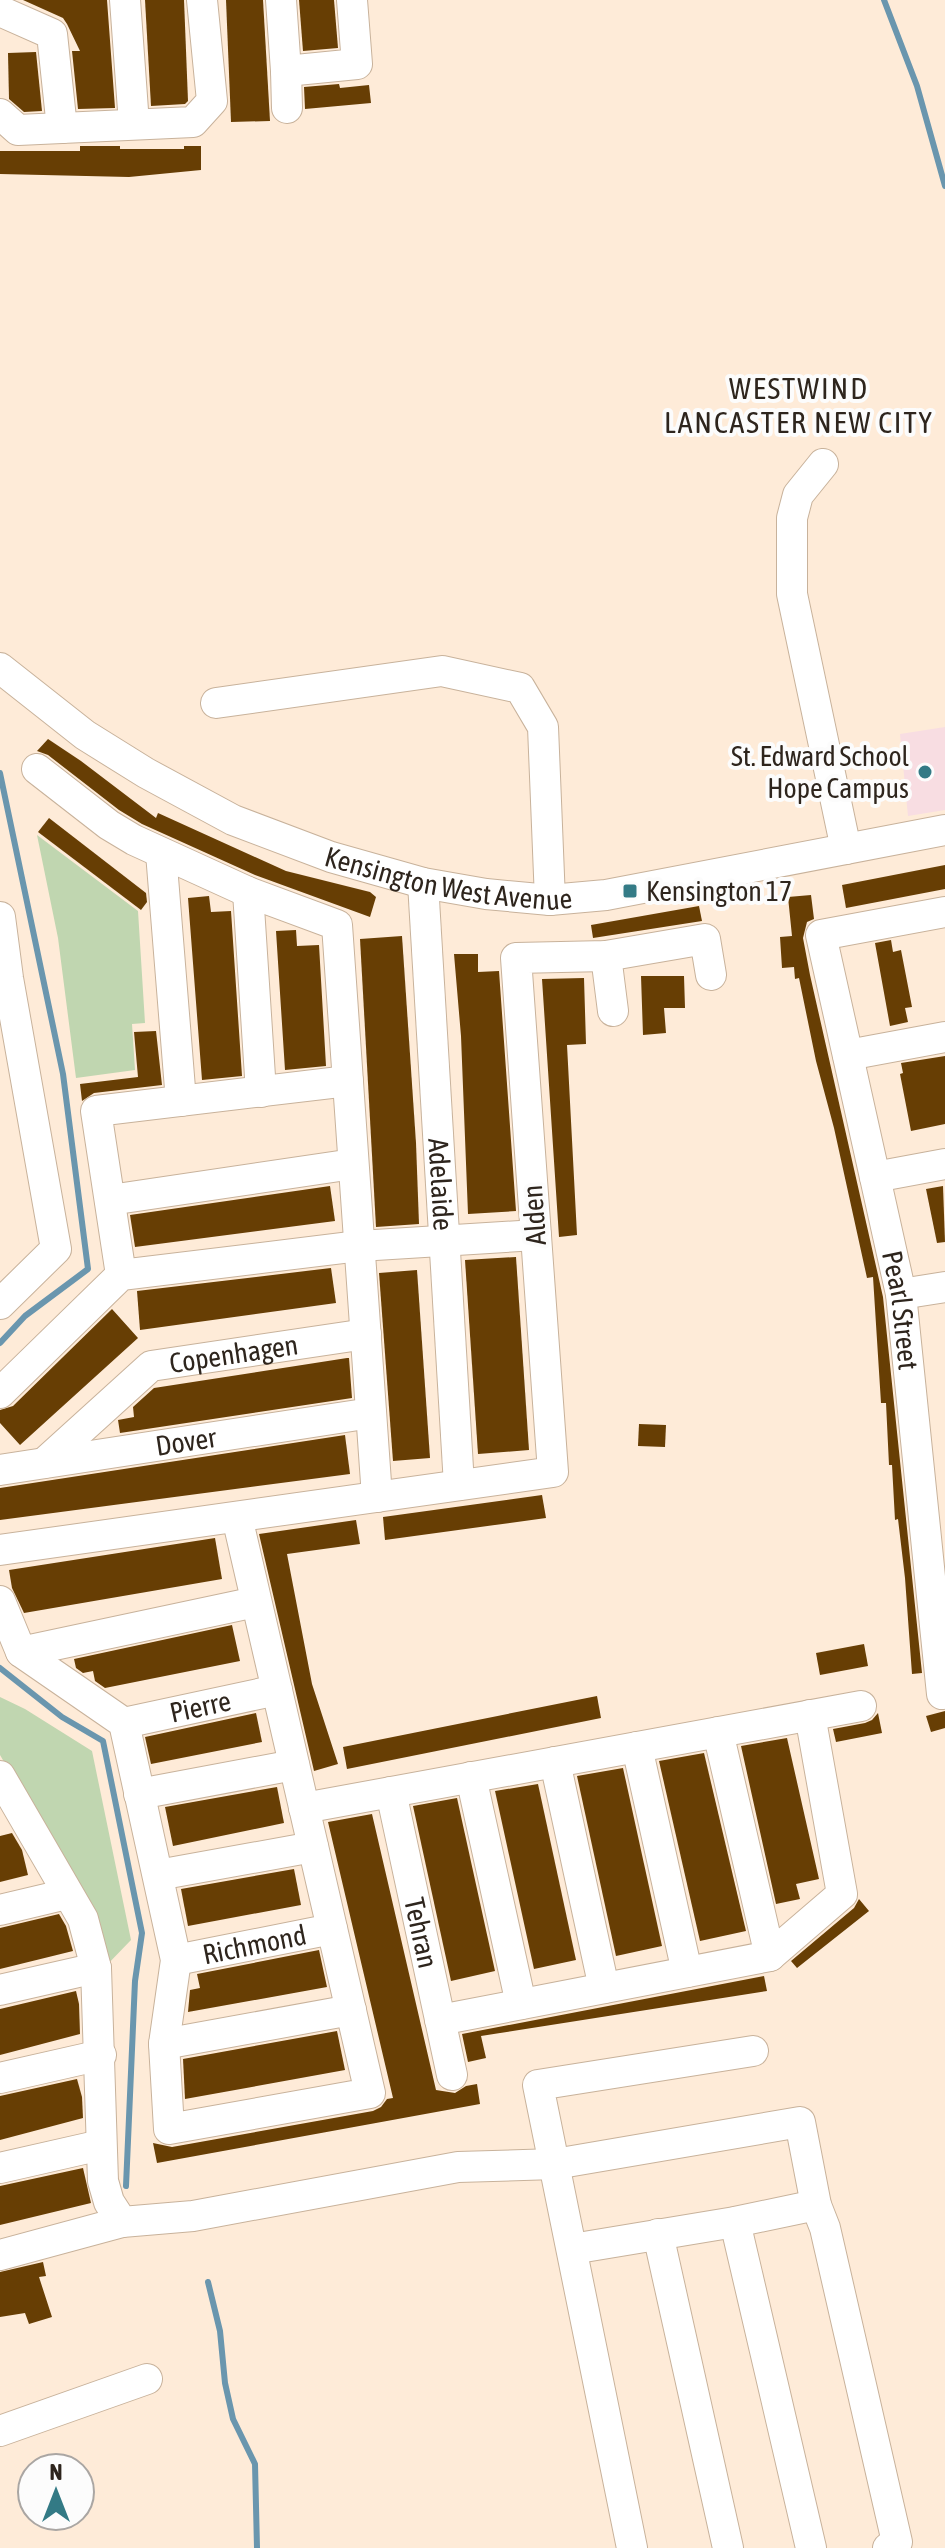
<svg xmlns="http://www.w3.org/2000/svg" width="945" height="2548" viewBox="0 0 945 2548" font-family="'Asap Condensed',sans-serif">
	<rect width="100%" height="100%" fill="#feebd8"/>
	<!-- education -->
	<path fill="#f8dde2" d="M945,727V810L908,816L900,734Z"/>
	<!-- green -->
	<g fill="#c0d6b0">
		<path d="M37,835L138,911L145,1023L132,1024L135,1070L76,1078L58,938Z"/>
		<path d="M0,1697L25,1709L92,1751L131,1940L103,1969L31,1808L0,1755Z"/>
	</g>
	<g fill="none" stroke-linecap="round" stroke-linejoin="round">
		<!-- stream -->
		<g stroke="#6a96ae" stroke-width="6">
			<path d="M884,0L917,86L945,186"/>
			<path d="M0,773L63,1074L88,1269L25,1316L0,1343"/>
			<path d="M0,1668L62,1717L103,1741L142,1933L135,1981L126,2186"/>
			<path d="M208,2282L220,2331L225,2383L233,2419L255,2464L257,2548"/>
		</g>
	</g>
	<!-- building -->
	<g fill="#673e04">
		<path d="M23,0H107L115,108L78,109L72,51H80L67,24L63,18Z"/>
		<path d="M145,0H184L188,101L185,104L151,106Z"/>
		<path d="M226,0H263L270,121L231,122Z"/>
		<path d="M299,0H334L338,48L303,51Z"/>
		<path d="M36,52L42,111L24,112L9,99L8,53Z"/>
		<path d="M339,84L340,88L369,85L371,103L305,109L304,87Z"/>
		<path d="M80,146H120V149H184V146H201V170L129,177L0,174V151H80Z"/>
		<path d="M48,739L81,761L156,818L158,813L286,871L370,892L376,897L370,917L255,875L142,824L119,810L48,755L37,751Z"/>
		<path d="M49,818L146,893L147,902L141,910L38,832Z"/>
		<path d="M945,865V889L846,908L842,885Z"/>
		<path d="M811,895L814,919L807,922L803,938L810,975L883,1297L922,1673L912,1674L905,1578L898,1519L895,1520L892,1465H889L886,1403H881L873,1277L867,1278L834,1128L816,1061L799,978L795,979L794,967L782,968L780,937L792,936L788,897Z"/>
		<path d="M209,896L211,912L231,911L242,1076L202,1080L188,898Z"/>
		<path d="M699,906L702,921L593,938L591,925Z"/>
		<path d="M296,930L297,946L319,945L326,1066L285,1070L276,931Z"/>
		<path d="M402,936L416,1143L419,1224L376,1227L360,939Z"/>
		<path d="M891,940L893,952L901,950L912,1007L905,1008L908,1022L890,1026L875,943Z"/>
		<path d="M454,954H478V972L499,971L516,1211L468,1214L461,1036Z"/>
		<path d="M641,976H684L685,1008H664L666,1033L643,1035Z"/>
		<path d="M584,978L586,1044L567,1045L577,1235L559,1237L542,979Z"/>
		<path d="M156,1031L162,1085L94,1093L82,1101L80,1084L138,1077L134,1032Z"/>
		<path d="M945,1056V1124L911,1131L900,1074L903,1073L901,1063Z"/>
		<path d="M330,1186L335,1221L135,1247L130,1215Z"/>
		<path d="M943,1186L945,1242L937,1243L926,1189Z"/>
		<path d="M516,1257L529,1450L478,1454L465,1260Z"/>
		<path d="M331,1268L336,1303L140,1330L137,1291Z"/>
		<path d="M417,1270L430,1458L393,1461L379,1273Z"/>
		<path d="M112,1309L138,1338L20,1445L0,1423V1410L13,1406Z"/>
		<path d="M347,1358H349L352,1398L120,1433L118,1420L134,1417L133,1407L154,1388Z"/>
		<path d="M639,1424L666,1425L665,1447L638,1446Z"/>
		<path d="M345,1435L350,1474L0,1520V1488Z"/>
		<path d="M542,1495L546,1518L385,1540L383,1517Z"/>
		<path d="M356,1520L360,1544L287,1554L312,1684L338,1764L314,1771L259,1534Z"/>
		<path d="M215,1538L222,1579L24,1613L12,1588L9,1570Z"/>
		<path d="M232,1625L240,1661L105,1688L95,1681L93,1671L83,1673L76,1668L74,1659Z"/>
		<path d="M864,1644L868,1666L820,1675L816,1653Z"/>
		<path d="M597,1696L601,1718L347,1769L343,1747Z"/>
		<path d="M945,1711V1728L931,1732L926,1716Z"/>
		<path d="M256,1713L262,1742L151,1764L145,1737Z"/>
		<path d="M878,1713L882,1733L836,1742L833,1729L865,1723L872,1720Z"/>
		<path d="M787,1738L819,1879L796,1884L800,1899L776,1904L741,1746Z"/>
		<path d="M704,1753L746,1931L700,1941L659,1761Z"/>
		<path d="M623,1768L662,1946L616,1956L577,1776Z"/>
		<path d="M538,1784L576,1960L534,1969L495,1791Z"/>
		<path d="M277,1787L284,1823L173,1846L165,1807Z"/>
		<path d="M457,1798L495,1971L451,1981L413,1806Z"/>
		<path d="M372,1814L436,2090L455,2093L466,2086L477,2084L480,2104L157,2163L153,2143L172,2147L373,2111L381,2107L387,2099L393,2098L328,1822Z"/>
		<path d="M12,1833L22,1850L28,1875L0,1882V1836Z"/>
		<path d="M294,1869L301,1905L188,1926L181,1889Z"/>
		<path d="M859,1899L869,1911L797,1968L791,1961L854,1908Z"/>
		<path d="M59,1914L66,1926L73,1951L0,1969V1928Z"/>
		<path d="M319,1950L327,1987L188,2012L190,1990L200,1988L197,1974Z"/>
		<path d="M764,1976L767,1991L481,2036L486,2058L468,2062L462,2034Z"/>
		<path d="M76,1991L79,2004L80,2034L0,2055V2009Z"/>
		<path d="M337,2031L345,2070L185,2099L183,2059Z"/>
		<path d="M77,2079L82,2097L83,2118L0,2140V2096Z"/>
		<path d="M83,2168L91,2203L0,2225V2186Z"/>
		<path d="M43,2262L46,2276L39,2277L52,2317L29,2324L25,2313L0,2317V2272Z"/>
	</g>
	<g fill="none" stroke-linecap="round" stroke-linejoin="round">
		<!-- minor casing -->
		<g stroke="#c8b29b" stroke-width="32">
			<g id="minor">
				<path d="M125,0L134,124"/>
				<path d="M281,0L286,71L357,64L352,0"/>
				<path d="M0,11L52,34L62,128"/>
				<path d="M286,71L287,108"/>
				<path d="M0,114L18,130L193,122L212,101L202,0"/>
				<path d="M823,464L798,495L792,518V594L846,849"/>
				<path id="s1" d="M0,668L85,735L146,773L233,820L331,857L423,883L486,894L550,900L606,895L945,830"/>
				<path d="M216,703L442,671L520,688L543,727L550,900"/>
				<path d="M37,769L109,825L134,840L248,892L337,925L377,1497"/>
				<path d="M161,853L181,1101"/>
				<path id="s2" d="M423,883L459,1485"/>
				<path d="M248,892L261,1092"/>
				<path id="s3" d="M945,912L821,935L901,1294L942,1694L945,1693"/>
				<path d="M0,917L8,978L56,1249L0,1304"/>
				<path d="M606,956L613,1011"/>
				<path d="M848,1055L945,1037"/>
				<path d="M875,1177L945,1164"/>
				<path d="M110,1200L353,1164"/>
				<path d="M121,1275L96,1111L348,1081"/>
				<path d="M901,1294L945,1287"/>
				<path d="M0,1393L121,1275L359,1246L536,1235"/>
				<path id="s4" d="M44,1463L151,1366L366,1334"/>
				<path id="s5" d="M0,1470L371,1413"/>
				<path d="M0,1550L553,1472L516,958L606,956L705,939L711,975"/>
				<path d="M0,1601L21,1652L124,1723L176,1960L164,2044L169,2129L370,2093L237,1517"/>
				<path d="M21,1652L256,1602"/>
				<path id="s6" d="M124,1723L277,1690"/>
				<path d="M718,1732L770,1956"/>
				<path d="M637,1747L687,1972"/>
				<path d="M555,1762L604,1988"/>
				<path d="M0,1776L83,1919L96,1968L103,2181L109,2202L122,2222L193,2216L458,2167L555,2164L800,2122L816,2205L825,2228L897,2542L888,2548"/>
				<path d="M471,1777L521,2004"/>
				<path id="s7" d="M391,1792L452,2075"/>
				<path d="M139,1794L294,1765"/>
				<path d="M304,1808L861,1706"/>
				<path d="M158,1875L313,1847"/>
				<path d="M0,1910L67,1894"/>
				<path id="s8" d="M176,1960L332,1929"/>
				<path d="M0,1990L96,1968"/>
				<path d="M440,2020L770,1956L842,1894L810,1715"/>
				<path d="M164,2044L351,2010"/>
				<path d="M0,2078L101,2055"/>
				<path d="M0,2168L101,2145"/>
				<path d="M735,2222L811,2548"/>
				<path d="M658,2234L728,2548"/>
				<path d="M572,2249L735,2222L816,2205"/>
				<path d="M0,2255L122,2222"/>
				<path d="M0,2431L147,2379"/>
				<path d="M632,2548L538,2085L753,2051"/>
			</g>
		</g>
		<!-- minor -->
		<use href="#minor" stroke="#fff" stroke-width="30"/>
	</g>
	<!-- markers -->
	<g fill="#337a85" stroke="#fcfcfc" stroke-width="3">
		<circle cx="925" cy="772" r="8"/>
		<rect x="622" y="883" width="16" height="16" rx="4"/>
	</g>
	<g text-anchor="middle" stroke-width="8" stroke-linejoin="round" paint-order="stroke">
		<!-- poi labels -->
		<g font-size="28" fill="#2e251d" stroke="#fcfcfc" text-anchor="end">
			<text x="909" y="766">St. Edward School<tspan x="909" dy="32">Hope Campus</tspan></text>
			<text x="646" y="901" text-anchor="start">Kensington 17</text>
		</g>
		<!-- street labels -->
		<g font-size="28" fill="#2e251d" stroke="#fcfcfc">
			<text dy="10" stroke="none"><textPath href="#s1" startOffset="504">Kensington West Avenue</textPath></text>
			<text dy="10" stroke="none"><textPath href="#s2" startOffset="302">Adelaide</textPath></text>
			<text transform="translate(534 1215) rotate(-94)" y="10">Alden</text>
			<text dy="10" stroke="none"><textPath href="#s3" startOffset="510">Pearl Street</textPath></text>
			<text dy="10" stroke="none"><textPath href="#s4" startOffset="228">Copenhagen</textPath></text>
			<text dy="10" stroke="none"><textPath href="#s5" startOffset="188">Dover</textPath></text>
			<text dy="10" stroke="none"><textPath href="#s6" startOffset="78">Pierre</textPath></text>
			<text dy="10" stroke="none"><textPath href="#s7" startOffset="144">Tehran</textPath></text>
			<text dy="10" stroke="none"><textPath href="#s8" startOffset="80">Richmond</textPath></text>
		</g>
		<!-- neighbourhood labels -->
		<g font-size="30" letter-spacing="2" fill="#2e251d" stroke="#fcfcfc">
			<text x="799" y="399">WESTWIND<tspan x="799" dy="34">LANCASTER NEW CITY</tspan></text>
		</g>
	</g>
	<!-- north arrow -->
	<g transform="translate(56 2492)"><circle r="38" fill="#fcfcfc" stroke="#aaa6a3" stroke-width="2"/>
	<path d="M0-6L14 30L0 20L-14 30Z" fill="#337a85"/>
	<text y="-12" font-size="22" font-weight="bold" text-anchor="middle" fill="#2e251d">N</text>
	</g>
</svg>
